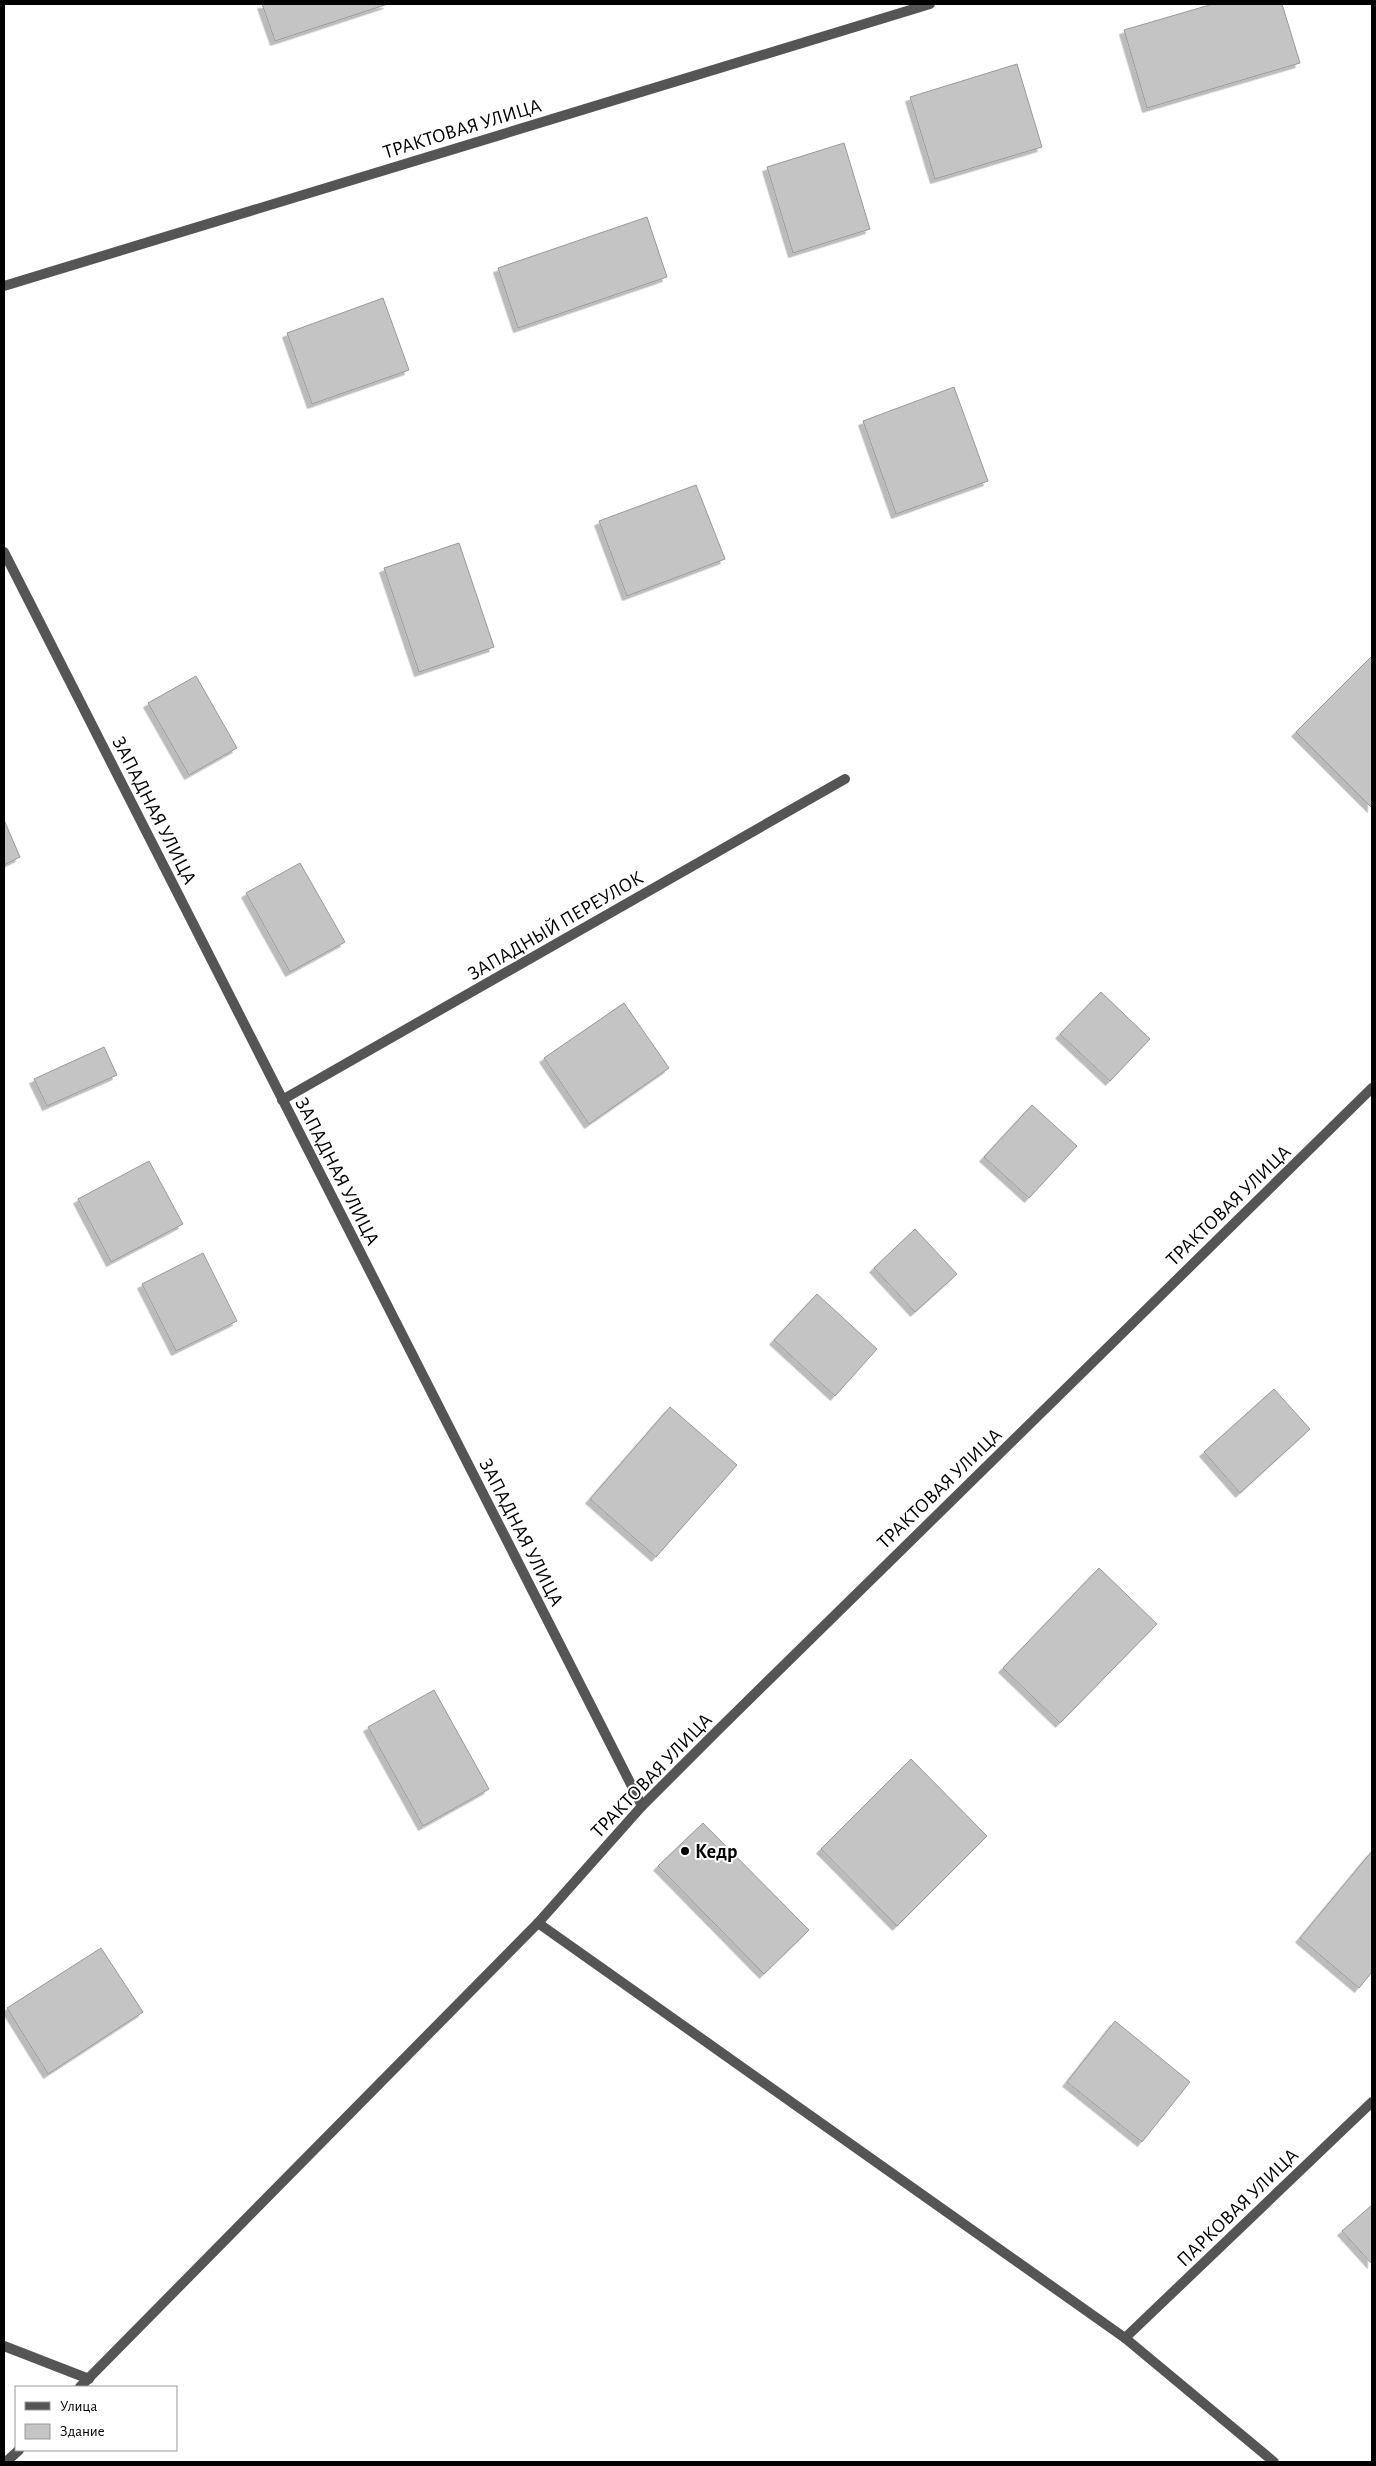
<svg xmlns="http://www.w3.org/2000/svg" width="1376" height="2466" viewBox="0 0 1376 2466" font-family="'Alegreya Sans',sans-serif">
	<defs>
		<filter id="shadow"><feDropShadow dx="-4.5" dy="4.5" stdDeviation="0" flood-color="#0004"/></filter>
	</defs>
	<rect width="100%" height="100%" fill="#fff"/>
	<!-- building -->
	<g fill="#c4c4c4" stroke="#999" filter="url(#shadow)">
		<path d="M262,4H388L275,41Z"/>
		<path d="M1213,4H1282L1300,63L1147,108L1124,30Z"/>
		<path d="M1017,64L1042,147L935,179L910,97Z"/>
		<path d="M844,143L870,229L793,253L767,167Z"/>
		<path d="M647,217L667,277L518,328L498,268Z"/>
		<path d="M383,298L409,370L312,404L287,333Z"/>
		<path d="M954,387L988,481L896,514L863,421Z"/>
		<path d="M696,485L725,559L627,596L599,521Z"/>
		<path d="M459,543L494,647L419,672L384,568Z"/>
		<path d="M1372,656V808L1296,732Z"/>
		<path d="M196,676L237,748L189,775L148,703Z"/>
		<path d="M4,820L20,857L4,865Z"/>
		<path d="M300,863L345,942L290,972L246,893Z"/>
		<path d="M1101,992L1150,1039L1110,1081L1060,1034Z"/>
		<path d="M624,1003L669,1068L589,1124L544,1058Z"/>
		<path d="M104,1047L117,1075L47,1106L34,1079Z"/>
		<path d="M1032,1105L1077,1146L1029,1198L984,1157Z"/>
		<path d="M149,1161L183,1224L111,1262L78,1199Z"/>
		<path d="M915,1229L957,1274L915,1312L874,1268Z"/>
		<path d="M203,1253L237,1321L176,1351L142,1284Z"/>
		<path d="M817,1294L877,1349L835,1396L774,1340Z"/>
		<path d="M1274,1389L1310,1429L1240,1493L1204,1452Z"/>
		<path d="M670,1407L737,1465L656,1557L590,1499Z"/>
		<path d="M1099,1568L1157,1624L1060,1723L1003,1668Z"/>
		<path d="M434,1690L489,1789L423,1826L368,1727Z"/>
		<path d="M911,1759L987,1836L897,1926L821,1849Z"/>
		<path d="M703,1823L809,1930L764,1974L658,1866Z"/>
		<path d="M1372,1851V1972L1359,1988L1300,1938Z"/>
		<path d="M101,1948L143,2012L48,2074L7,2008Z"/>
		<path d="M1115,2021L1190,2082L1142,2142L1067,2082Z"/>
		<path d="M1372,2205V2264L1342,2231Z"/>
	</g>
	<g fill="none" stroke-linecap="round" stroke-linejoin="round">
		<!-- minor -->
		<g stroke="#555" stroke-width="10">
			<path d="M4,286L930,4"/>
			<path d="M4,552L642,1806"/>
			<path d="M282,1100L845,779"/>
			<path d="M1125,2338L1372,2102"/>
			<path d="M4,2346L89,2379"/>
		</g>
		<!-- tertiary -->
		<g stroke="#555" stroke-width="10">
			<path d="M538,1923L1125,2338L1274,2462"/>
			<path d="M80,2387L538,1923L642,1806L717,1731L1372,1088"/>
			<path d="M6,2462L19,2450"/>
		</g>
	</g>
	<!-- markers -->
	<circle fill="#000" stroke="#fff" stroke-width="2" cx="685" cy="1851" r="5"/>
	<g text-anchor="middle" stroke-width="4" stroke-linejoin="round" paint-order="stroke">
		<!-- street labels -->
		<g font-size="20" fill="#000" stroke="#fff">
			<text transform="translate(462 128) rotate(-17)" y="7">ТРАКТОВАЯ УЛИЦА</text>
			<text transform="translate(155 810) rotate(63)" y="7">ЗАПАДНАЯ УЛИЦА</text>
			<text transform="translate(555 925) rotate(-30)" y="7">ЗАПАДНЫЙ ПЕРЕУЛОК</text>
			<text transform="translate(338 1171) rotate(63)" y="7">ЗАПАДНАЯ УЛИЦА</text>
			<text transform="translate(1228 1205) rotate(-44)" y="7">ТРАКТОВАЯ УЛИЦА</text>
			<text transform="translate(939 1488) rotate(-44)" y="7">ТРАКТОВАЯ УЛИЦА</text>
			<text transform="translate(522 1532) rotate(63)" y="7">ЗАПАДНАЯ УЛИЦА</text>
			<text transform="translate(651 1775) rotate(-46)" y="7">ТРАКТОВАЯ УЛИЦА</text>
			<text transform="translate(1237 2207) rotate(-44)" y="7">ПАРКОВАЯ УЛИЦА</text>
		</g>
		<!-- poi labels -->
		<g font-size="20" font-weight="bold" fill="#000" stroke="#fff" text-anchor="start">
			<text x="695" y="1858">Кедр</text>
		</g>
	</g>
	<!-- border -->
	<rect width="1376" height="2466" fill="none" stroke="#000000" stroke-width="10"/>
	<!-- legend -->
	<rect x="15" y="2386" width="162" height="65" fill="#ffffff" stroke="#999999"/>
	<rect x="25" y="2402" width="25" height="8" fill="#555555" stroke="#999999"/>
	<text x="60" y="2411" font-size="15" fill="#000000">Улица</text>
	<rect x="25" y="2424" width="25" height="15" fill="#c4c4c4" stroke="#999999"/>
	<text x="60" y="2436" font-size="15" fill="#000000">Здание</text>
</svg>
